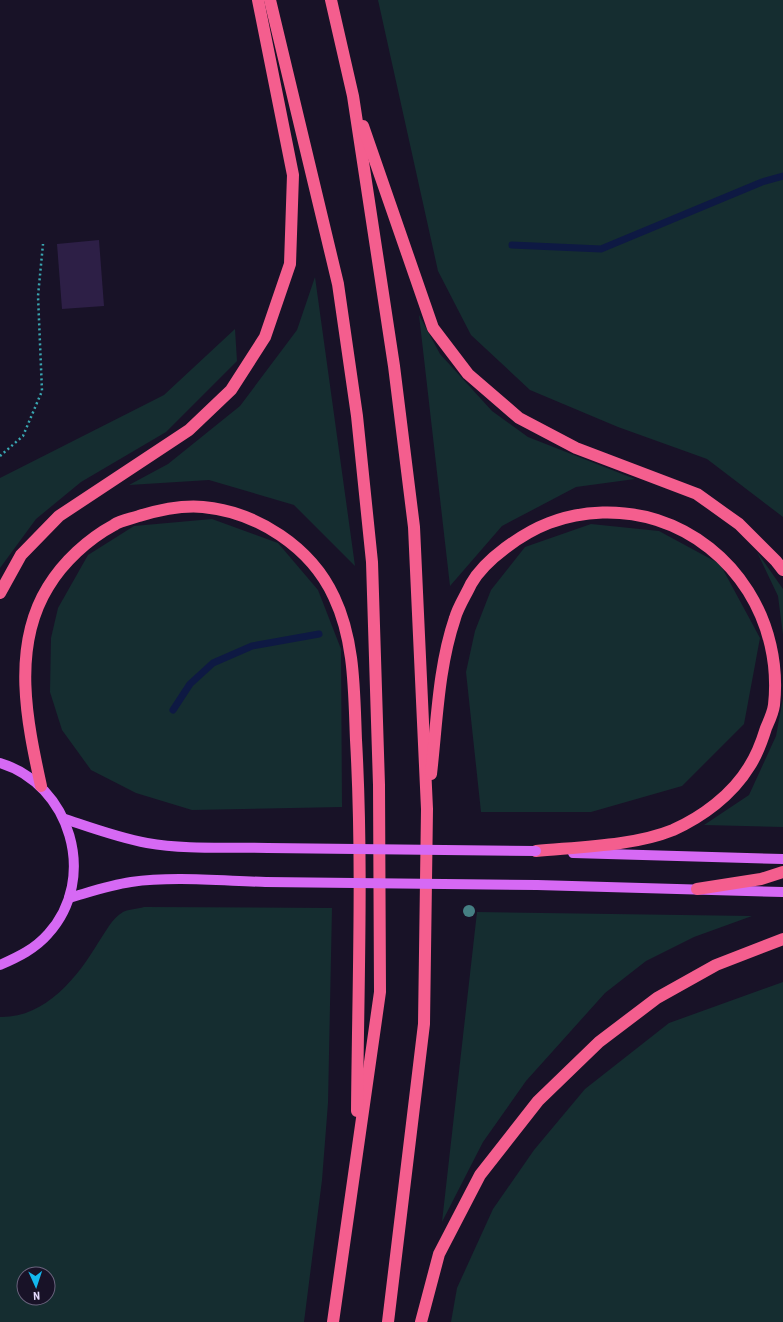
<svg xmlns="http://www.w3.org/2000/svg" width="783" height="1322" viewBox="0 0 783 1322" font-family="'Roboto Condensed',sans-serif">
	<rect width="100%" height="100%" fill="#181227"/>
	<!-- green -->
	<g fill="#152d30" fill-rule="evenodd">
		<path d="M378,0H783V517L707,459L618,427L530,390L471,335L438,271Z"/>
		<path d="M315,277L355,566L294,505L209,480L129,485L168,464L240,406L297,330Z"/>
		<path d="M419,315L440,354L492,411L528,437L635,479L576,487L502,526L450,586Z"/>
		<path d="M235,329L237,361L166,432L81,482L36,519L0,568V478L164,395Z"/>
		<path d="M212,519L278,543L318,590L341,649L342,807L192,810L136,793L91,770L62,730L50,692L51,638L58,608L88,555L134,526Z"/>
		<path d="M591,524L659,531L720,564L760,638L744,724L682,786L591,812H481L466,672L475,631L491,590L525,547Z"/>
		<path d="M757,552L783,589V635L778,596Z"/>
		<path d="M783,698V827L704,825L749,795L776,736Z"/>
		<path d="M144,907L332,908L328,1103L322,1180L304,1322H0V1017C45,1018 77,978 98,943C105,933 112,918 123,912C129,909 137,909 144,907ZM24,1274H48V1298H24Z"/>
		<path d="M477,912L752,916L694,937L646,961L605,993L526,1081L483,1142L442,1222Z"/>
		<path d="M783,982V1322H451L457,1288L493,1209L534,1150L585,1089L669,1023Z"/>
	</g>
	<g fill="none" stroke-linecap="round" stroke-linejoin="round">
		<!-- stream -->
		<g stroke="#0e1943" stroke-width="7">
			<path d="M512,245L601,249L762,182L783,176"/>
			<path d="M173,710L190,684L213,663L252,646L319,634"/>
		</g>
	</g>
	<!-- building -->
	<path fill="#2d1f46" d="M99,240L104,306L62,309L57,244Z"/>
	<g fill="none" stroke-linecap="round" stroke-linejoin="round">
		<!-- path -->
		<path stroke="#39a6b1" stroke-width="2.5" stroke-dasharray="2 3" stroke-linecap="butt" d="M0,456L23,436L42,391L38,296L43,244"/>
		<!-- primary -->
		<g stroke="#d669f4" stroke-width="10">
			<path d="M0,763C70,784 99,878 48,934C35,949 18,957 0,965"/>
			<path d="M65,819C92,828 119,838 147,843C186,850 228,847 268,848"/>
			<path d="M573,853L783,859"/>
			<path d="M537,885L783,892"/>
			<path d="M69,898C90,892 110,885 131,882C173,876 224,881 266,882"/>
		</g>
		<!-- motorway -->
		<g stroke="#f45e8e" stroke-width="12">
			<path d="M270,0L338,284L357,416L372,562L379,785L380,992L333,1322"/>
			<path d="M331,0L353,96L394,366L414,527L427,809L424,1024L388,1322"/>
			<path d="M363,126L433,328L468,374L519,418L576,448L697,494L739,524L776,561L783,570"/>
			<path d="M0,593L21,555L59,516L189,430L231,390L265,337L290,264L293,175L258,0"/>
			<path d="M431,774C437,723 438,668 455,618C458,607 466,595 471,584C485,559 523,533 549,523C583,510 622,509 657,520C735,545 783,623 774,705C773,713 769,721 766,728C762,741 757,755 749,767C732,795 702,817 673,830C634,846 578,847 536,851"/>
			<path d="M41,786C27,722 11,647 48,587C63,562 88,539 114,525C121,520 131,519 139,516C159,510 182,505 203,507C257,512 311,547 334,597C355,641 354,692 356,740C363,863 358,987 357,1111"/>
			<path d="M697,889L761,879L783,872"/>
			<path d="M421,1322L439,1254L480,1175L538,1101L599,1042L657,998L716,965L783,939"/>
		</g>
		<!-- primary-bridge -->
		<g stroke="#d669f4" stroke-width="10">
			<path d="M268,848L536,851"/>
			<path d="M266,882L537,885"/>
		</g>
	</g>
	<!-- trees -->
	<circle fill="#457f83" cx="469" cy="911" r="6"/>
	<!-- north arrow -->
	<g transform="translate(36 1286) rotate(177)"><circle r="19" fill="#181227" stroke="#69627c"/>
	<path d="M0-3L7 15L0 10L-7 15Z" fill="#14b7ee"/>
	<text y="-6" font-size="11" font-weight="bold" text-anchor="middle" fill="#e3dafc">N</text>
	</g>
</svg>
